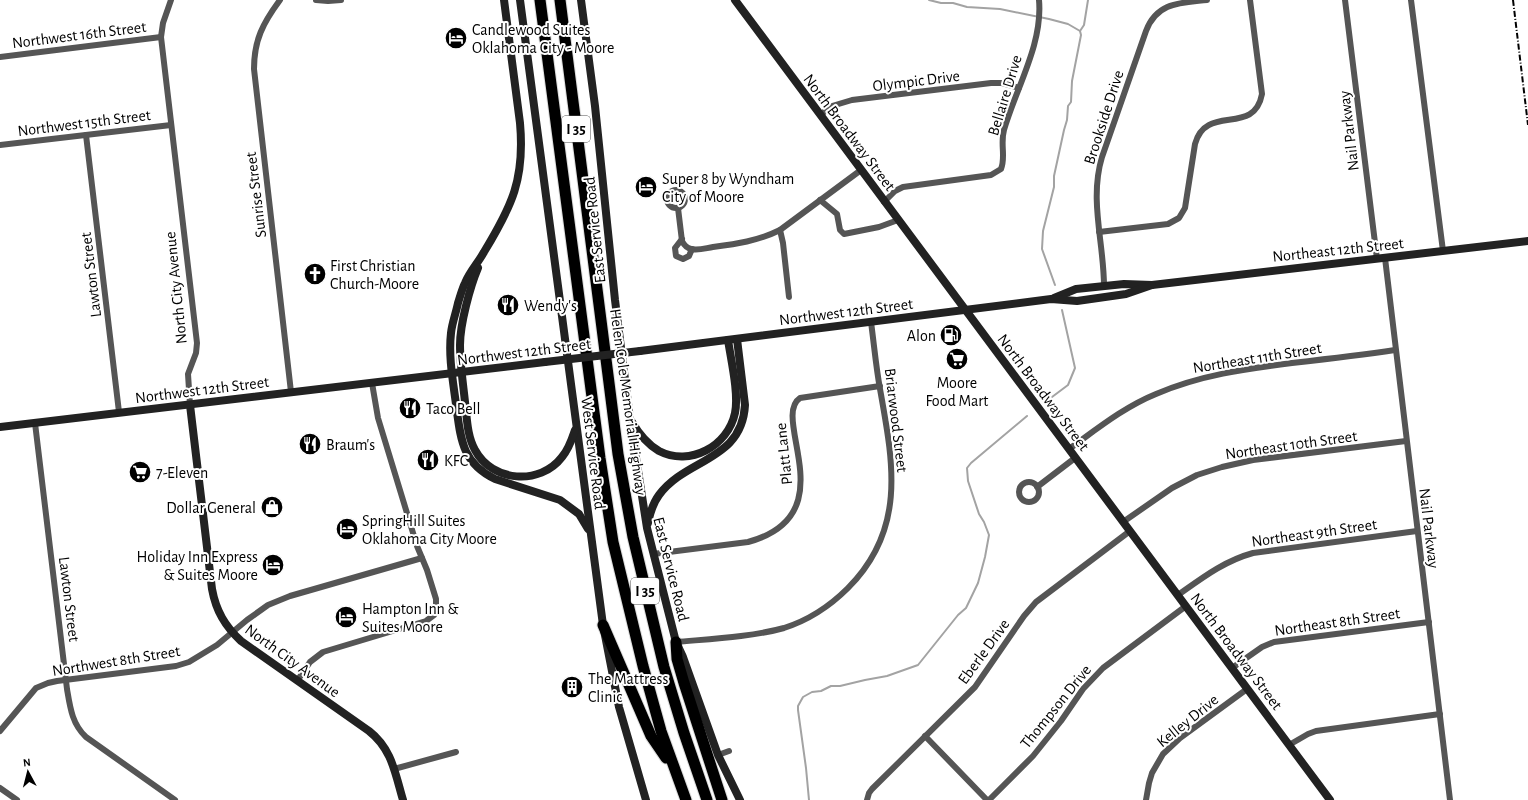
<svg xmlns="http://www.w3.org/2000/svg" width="1528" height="800" viewBox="0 0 1528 800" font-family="'Alegreya Sans',sans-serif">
	<rect width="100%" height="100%" fill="#fff"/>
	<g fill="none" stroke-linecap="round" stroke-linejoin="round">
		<!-- stream -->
		<g stroke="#a3a3a3" stroke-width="2">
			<path d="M929,0L941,3H953L967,7L1000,9L1049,19L1068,24L1080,31"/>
			<path d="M1055,285L1042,249L1043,231L1054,187V176L1064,130L1067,120L1068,106L1071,102L1072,81L1081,35L1080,31L1084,25L1088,0"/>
			<path d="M1048,400L1068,385L1075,368L1062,310"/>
			<path d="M809,800L806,768L798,710V706L803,697L812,692L821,691L831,686H840L865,680L887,676L918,665L958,615L966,608L978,583L985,557L989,535L984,522L979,514L968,481L967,468L971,463L1027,416"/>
		</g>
		<!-- highway casing -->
		<g stroke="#dbdbdb" stroke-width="13">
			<g id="highway">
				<path d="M540,0L600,458L613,542L643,666L661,731L686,800"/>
				<path d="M560,0L608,375L618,454L633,537L664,667L684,733L707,800"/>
				<path d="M603,625L651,736L666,758"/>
				<path d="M676,642L677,659L684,683L722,800"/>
			</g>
		</g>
		<!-- street -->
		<g stroke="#555" stroke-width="6">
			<path d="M171,0L163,23L161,37L197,343L196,353L188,374L190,405"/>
			<path d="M280,0C263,23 254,40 254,69L291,392"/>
			<path d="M316,0L328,1L341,0"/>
			<path d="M1345,0L1377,259"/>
			<path d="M1411,0L1443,251"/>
			<path d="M0,57L161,37"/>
			<path d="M820,115L832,106L852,100L991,83H1002L1019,88"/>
			<path d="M86,135L119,412"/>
			<path d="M0,145L171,125"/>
			<circle cx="676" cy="199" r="9"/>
			<path d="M820,200L837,214L840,230L844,234L879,227L898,220"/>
			<path d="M884,202L895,191L903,187L991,175L1001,169C1006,157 1000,144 1004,130C1016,88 1043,44 1039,0"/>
			<path d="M678,208L682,241C684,245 687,248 691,249C698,251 706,248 713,247C736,244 758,241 780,230L861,170"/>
			<path d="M780,230L783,243L789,297"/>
			<path d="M1099,232L1168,224L1179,218L1185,208L1195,144C1206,103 1254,137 1262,94L1250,0"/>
			<path d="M682,239L675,248L676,256L683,259L689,256L692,249"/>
			<path d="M1385,258L1450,800"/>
			<path d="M1104,286C1104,243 1089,200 1102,157L1146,31C1157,2 1180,3 1207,0"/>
			<path d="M35,423L67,689C70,707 72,724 86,737L175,800"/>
			<path d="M1069,449C1097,429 1124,407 1156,394C1200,375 1245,369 1292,363C1327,359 1361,355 1395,350"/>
			<circle cx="1029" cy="492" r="10"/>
			<path d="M1037,487L1075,458"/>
			<path d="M1123,522L1172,488L1197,475L1222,467L1253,460L1406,441"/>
			<path d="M653,554L748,542C847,515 770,418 800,398L880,386"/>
			<path d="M1178,595C1202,578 1224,561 1253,553L1417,531"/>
			<path d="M676,642C709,639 752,637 784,628C809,620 830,606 848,588C907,529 893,462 880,389C876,367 874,344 871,322"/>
			<path d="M1232,668L1262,647L1274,642L1429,622"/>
			<path d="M297,681L310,662L323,652L426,621L434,615L436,612V599L427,570L417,546L378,418L372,383"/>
			<path d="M0,731L36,688L48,683L57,681L176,666L189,662L217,645L247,620L268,605L290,596L422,558"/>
			<path d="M925,736L987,800"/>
			<path d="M1289,745L1308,734L1316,731L1440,714"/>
			<path d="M718,755L729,751"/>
			<path d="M394,769L456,752"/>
			<path d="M0,788L17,800"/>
			<path d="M867,800L869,793L872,789L975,687L1024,616L1036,602L1130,531"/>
			<path d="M989,800L1033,756L1061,721L1083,689L1103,668L1186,606"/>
			<path d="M1146,800L1149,783L1152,773L1163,754L1180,738L1247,689"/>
		</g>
		<!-- secondary -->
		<g stroke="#222" stroke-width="8">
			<path d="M504,0L520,123C525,179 512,206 484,252C478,263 470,271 465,283C462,289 460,297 458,303C456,313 452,323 451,333C448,359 454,386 457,412C461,442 464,464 495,479L560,500L579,514L588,529"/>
			<path d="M520,0L603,625L619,707L646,800"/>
			<path d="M581,0L595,106L615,300L630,419L647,528L676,642L683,657L718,755L740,800"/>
			<path d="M735,0L1330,800"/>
			<path d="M478,268C470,287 460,324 460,345C460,364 463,383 465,402C467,418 467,436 475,450C492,482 540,486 562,457C569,449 572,439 575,430"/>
			<path d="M1054,298L1076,289L1124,284L1152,285L1528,241"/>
			<path d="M640,351L1051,299L1077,301L1126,294L1152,285"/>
			<path d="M190,405L212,589C216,611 225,626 241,641L369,731C392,749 395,773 403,800"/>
			<path d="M632,422C639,434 647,444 659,451C690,467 728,446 735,413C739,394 731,360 728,340"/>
			<path d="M0,427L545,362"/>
			<path d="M648,523C650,513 653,503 659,495C686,458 742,461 745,405L737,339"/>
		</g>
		<!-- highway -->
		<use href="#highway" stroke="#000" stroke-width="11"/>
		<!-- rail -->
		<path stroke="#000" stroke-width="2" stroke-dasharray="6 2 1 2" stroke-linecap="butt" d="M1513,0L1528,125"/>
		<!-- secondary-bridge -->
		<path stroke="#222" stroke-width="8" d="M545,362L640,351"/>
	</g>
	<!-- icons -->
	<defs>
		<g id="hotel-disc" transform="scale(1.15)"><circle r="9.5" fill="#000" stroke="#fff"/><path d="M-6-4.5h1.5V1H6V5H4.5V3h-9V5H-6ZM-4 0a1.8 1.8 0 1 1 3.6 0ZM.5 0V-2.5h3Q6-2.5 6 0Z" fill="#fff"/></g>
		<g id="church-disc" transform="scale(1.15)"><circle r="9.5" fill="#000" stroke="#fff"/><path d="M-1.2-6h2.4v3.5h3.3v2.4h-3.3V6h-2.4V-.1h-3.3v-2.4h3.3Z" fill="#fff"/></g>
		<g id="restaurant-disc" transform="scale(1.15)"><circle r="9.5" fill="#000" stroke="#fff"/><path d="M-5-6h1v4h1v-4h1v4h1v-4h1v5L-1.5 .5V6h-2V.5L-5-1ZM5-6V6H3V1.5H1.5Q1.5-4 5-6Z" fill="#fff"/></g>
		<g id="fuel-disc" transform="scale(1.15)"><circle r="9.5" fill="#000" stroke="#fff"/><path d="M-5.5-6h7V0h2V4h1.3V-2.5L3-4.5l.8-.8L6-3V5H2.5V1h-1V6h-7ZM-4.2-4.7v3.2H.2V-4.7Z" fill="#fff"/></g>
		<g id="supermarket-disc" transform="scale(1.15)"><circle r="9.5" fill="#000" stroke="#fff"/><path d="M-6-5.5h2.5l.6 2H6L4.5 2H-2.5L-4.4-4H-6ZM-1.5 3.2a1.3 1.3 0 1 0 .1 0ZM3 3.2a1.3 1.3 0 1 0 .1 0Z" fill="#fff"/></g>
		<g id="shop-disc" transform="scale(1.15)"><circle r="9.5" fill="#000" stroke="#fff"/><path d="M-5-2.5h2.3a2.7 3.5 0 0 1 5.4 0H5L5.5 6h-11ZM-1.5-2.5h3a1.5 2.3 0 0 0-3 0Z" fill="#fff"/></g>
		<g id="building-disc" transform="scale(1.15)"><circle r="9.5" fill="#000" stroke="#fff"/><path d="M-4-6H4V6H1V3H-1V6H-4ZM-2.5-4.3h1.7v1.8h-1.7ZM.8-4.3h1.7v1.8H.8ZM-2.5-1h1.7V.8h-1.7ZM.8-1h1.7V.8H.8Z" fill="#fff"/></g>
	</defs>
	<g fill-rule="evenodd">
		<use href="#hotel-disc" x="456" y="38"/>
		<use href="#hotel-disc" x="646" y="187"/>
		<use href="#church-disc" x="315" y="274"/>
		<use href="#restaurant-disc" x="508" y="305"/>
		<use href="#fuel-disc" x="951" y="335"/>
		<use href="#supermarket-disc" x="957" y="359"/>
		<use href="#restaurant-disc" x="410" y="408"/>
		<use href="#restaurant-disc" x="310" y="444"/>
		<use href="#restaurant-disc" x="428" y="460"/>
		<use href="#supermarket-disc" x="140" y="472"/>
		<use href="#shop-disc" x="272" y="507"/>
		<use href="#hotel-disc" x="347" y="529"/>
		<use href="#hotel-disc" x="273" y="565"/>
		<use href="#hotel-disc" x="346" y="617"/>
		<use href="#building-disc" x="572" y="687"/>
	</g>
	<g text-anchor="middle" stroke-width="4" stroke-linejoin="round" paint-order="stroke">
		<!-- shield labels -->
		<g fill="#fff" stroke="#4c4c4c" stroke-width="1">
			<rect x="562" y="116" width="28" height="26" rx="3"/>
			<rect x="631" y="578" width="28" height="26" rx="3"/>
		</g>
		<g font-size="15" font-weight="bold" fill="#000">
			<text x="576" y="134">I 35</text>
			<text x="645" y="596">I 35</text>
		</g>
		<!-- poi labels -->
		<g font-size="16" fill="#000" stroke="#fff" text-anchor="start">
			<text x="472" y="35">Candlewood Suites<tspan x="472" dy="18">Oklahoma City - Moore</tspan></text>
			<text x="662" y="184">Super 8 by Wyndham<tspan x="662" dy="18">City of Moore</tspan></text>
			<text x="330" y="271">First Christian<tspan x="330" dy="18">Church-Moore</tspan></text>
			<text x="524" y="311">Wendy's</text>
			<text x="936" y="341" text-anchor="end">Alon</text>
			<text x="957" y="388" text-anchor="middle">Moore<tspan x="957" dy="18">Food Mart</tspan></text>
			<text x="426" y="414">Taco Bell</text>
			<text x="326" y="450">Braum's</text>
			<text x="444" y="466">KFC</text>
			<text x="156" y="478">7-Eleven</text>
			<text x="256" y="513" text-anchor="end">Dollar General</text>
			<text x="362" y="526">SpringHill Suites<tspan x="362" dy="18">Oklahoma City Moore</tspan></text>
			<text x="258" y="562" text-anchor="end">Holiday Inn Express<tspan x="258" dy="18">&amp; Suites Moore</tspan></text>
			<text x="362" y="614">Hampton Inn &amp;<tspan x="362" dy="18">Suites Moore</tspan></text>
			<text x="588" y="684">The Mattress<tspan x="588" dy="18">Clinic</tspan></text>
		</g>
		<!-- street labels -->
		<g font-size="16" fill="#000" stroke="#fff">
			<text transform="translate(79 34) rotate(-7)" y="6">Northwest 16th Street</text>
			<text transform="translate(916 80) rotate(-7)" y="6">Olympic Drive</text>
			<text transform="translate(1004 95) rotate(-73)" y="6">Bellaire Drive</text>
			<text transform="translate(1103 117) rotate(-72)" y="6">Brookside Drive</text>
			<text transform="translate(84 122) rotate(-7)" y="6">Northwest 15th Street</text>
			<text transform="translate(1348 131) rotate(-97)" y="6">Nail Parkway</text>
			<text transform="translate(850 132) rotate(53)" y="6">North Broadway Street</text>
			<text transform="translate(255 195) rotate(-97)" y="6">Sunrise Street</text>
			<text transform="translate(594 230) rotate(-96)" y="6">East Service Road</text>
			<text transform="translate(1338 249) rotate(-6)" y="6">Northeast 12th Street</text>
			<text transform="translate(90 275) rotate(-97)" y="6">Lawton Street</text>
			<text transform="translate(175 288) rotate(-96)" y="6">North City Avenue</text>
			<text transform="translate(846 311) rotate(-7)" y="6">Northwest 12th Street</text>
			<text transform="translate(524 351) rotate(-7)" y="6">Northwest 12th Street</text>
			<text transform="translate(1257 357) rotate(-9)" y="6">Northeast 11th Street</text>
			<text transform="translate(202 389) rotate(-7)" y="6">Northwest 12th Street</text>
			<text transform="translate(1044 392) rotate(53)" y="6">North Broadway Street</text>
			<text transform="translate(629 402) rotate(82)" y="6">Helen Cole Memorial Highway</text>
			<text transform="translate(897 420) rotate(83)" y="6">Briarwood Street</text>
			<text transform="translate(1291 444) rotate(-8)" y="6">Northeast 10th Street</text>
			<text transform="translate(594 453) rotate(83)" y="6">West Service Road</text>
			<text transform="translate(783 454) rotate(-96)" y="6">Platt Lane</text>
			<text transform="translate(1430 528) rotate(83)" y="6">Nail Parkway</text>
			<text transform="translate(1314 532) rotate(-8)" y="6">Northeast 9th Street</text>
			<text transform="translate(672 569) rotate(76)" y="6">East Service Road</text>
			<text transform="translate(70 599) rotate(83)" y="6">Lawton Street</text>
			<text transform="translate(1337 621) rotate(-8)" y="6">Northeast 8th Street</text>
			<text transform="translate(983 651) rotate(-54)" y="6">Eberle Drive</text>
			<text transform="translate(1237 651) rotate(53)" y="6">North Broadway Street</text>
			<text transform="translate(116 660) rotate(-9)" y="6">Northwest 8th Street</text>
			<text transform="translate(293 660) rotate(36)" y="6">North City Avenue</text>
			<text transform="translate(1055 706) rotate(-51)" y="6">Thompson Drive</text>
			<text transform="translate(1187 720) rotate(-39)" y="6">Kelley Drive</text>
		</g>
	</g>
	<!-- north arrow -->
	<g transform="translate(28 772) rotate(353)" stroke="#ffffff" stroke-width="3" paint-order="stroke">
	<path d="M0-3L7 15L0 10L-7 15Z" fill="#000000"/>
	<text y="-6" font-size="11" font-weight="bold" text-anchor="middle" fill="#000000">N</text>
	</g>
</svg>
